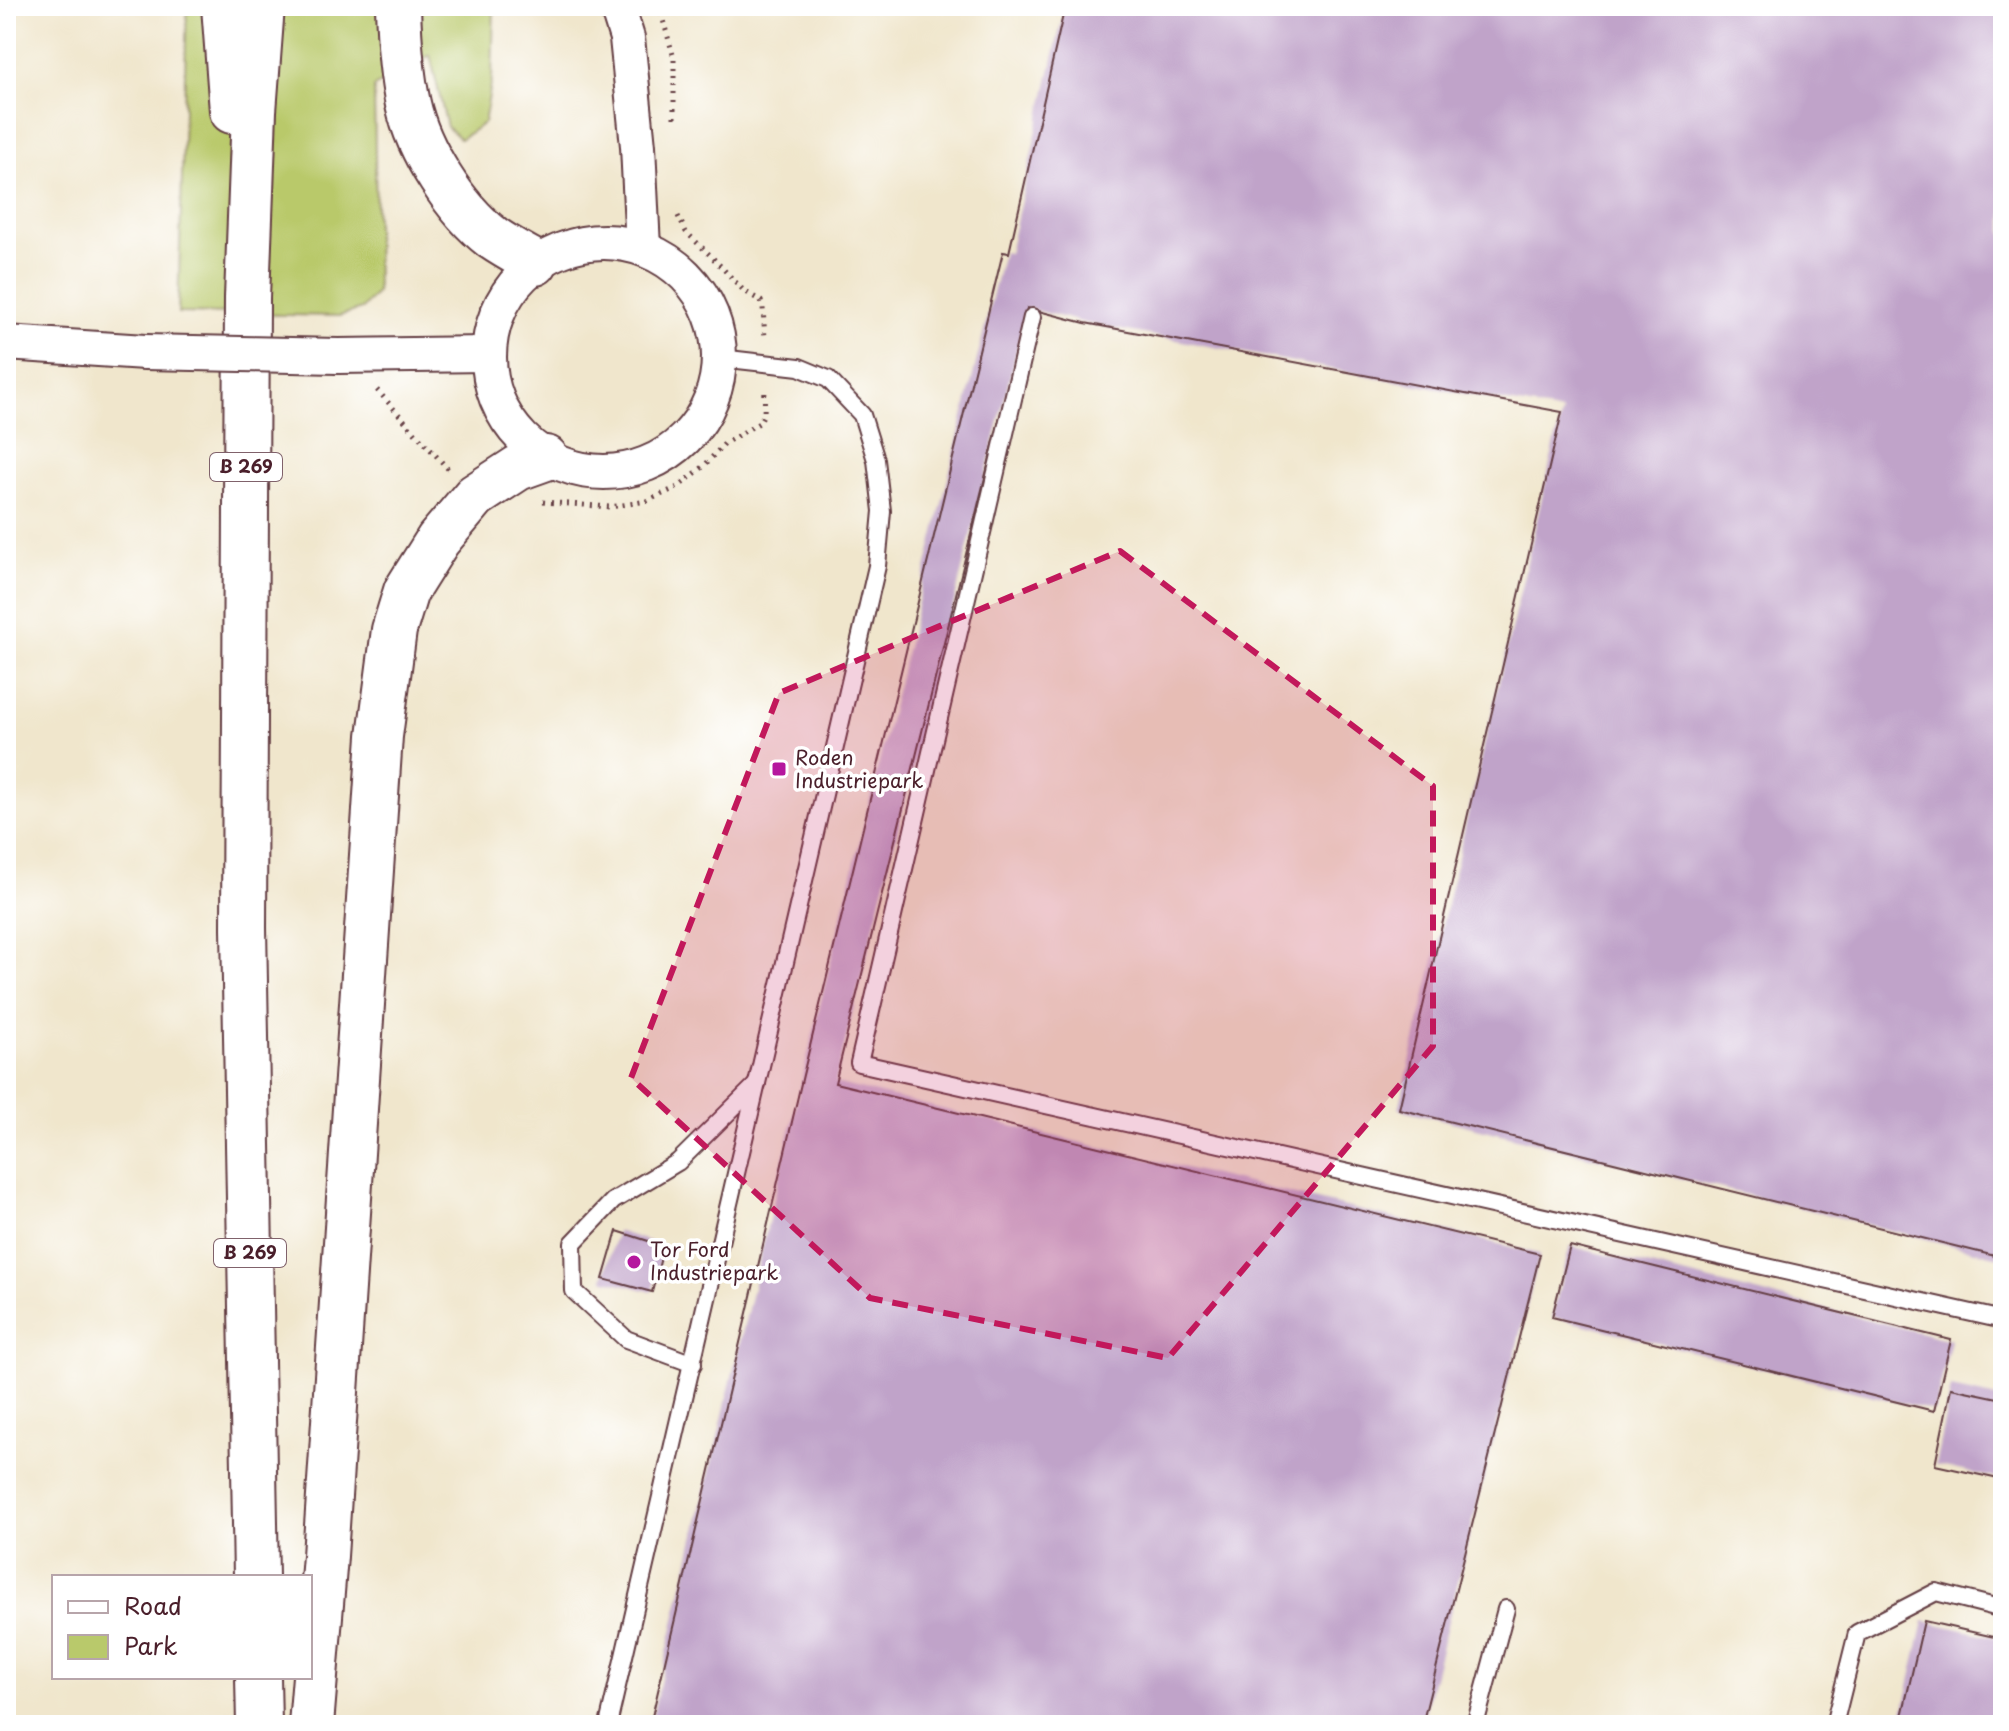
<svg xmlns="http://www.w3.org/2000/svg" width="2009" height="1731" viewBox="0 0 2009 1731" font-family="'Playpen Sans',sans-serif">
	<rect width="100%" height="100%" fill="#fff"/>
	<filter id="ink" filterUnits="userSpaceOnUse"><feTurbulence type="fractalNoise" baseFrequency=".0125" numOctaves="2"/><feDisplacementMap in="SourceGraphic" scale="16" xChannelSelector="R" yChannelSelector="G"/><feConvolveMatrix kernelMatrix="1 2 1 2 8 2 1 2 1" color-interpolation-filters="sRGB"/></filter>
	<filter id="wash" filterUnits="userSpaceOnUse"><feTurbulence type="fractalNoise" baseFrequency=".006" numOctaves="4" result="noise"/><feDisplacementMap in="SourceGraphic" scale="32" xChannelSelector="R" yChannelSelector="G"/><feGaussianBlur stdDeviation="1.8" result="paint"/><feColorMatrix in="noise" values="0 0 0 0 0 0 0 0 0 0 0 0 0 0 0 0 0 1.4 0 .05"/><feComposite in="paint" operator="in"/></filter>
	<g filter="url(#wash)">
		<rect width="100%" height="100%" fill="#f0e6cc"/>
		<!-- green -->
		<path fill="#b9c96b" stroke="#82744b" stroke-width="2" d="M187,6H494L492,79L484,123L460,139L447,127L430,55L374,87L377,292L362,309L339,316L178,313Z"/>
		<g id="blocks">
			<!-- building -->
			<g fill="#c0a3c9">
				<path d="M1065,6H2003V1258L1399,1109L1562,412L1085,323L1027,308L835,1083L1540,1254L1422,1725H650L803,1075L1003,252L1009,253Z"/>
				<path d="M617,1231L664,1246L652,1292L603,1279Z"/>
				<path d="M1570,1246L1951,1340L1934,1411L1552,1317Z"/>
				<path d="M1951,1388L2003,1399V1480L1935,1465Z"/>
				<path d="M1924,1621L2003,1639V1725H1900Z"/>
			</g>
		</g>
	</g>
	<g filter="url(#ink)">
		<use href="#blocks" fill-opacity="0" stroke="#633d43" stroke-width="2"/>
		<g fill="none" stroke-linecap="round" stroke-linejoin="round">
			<!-- lane casing -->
			<g stroke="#633d43" stroke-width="20">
				<g id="lane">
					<path d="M1032,317L859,1063L2003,1320"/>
					<path d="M693,1364L626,1339L574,1291L573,1243L613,1201L678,1162L757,1084"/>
					<path d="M608,1725L877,566L882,511L876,460L862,415L828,379L799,367L720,358"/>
					<path d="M1475,1725L1506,1609"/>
					<path d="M1834,1725L1857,1633L1936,1592L2003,1609"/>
				</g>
			</g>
			<!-- street casing -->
			<g stroke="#633d43" stroke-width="38">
				<g id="street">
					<path d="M617,6L627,38L638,146L643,248"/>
					<circle cx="604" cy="357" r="115"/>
					<path d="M6,343L145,352"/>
					<path d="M338,356L487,354"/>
				</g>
			</g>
			<!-- primary casing -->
			<g stroke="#633d43" stroke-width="48">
				<g id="primary">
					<path d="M224,6L232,111"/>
					<path d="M398,6C399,39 401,72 408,104C418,150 456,210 493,238C506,247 521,255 535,263"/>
					<path d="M256,1577L244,928L247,298L254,111L262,6"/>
					<path d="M258,1677L259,1725"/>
					<path d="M311,1725L325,1556L380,736L394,630L406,591L438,540L475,496L518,468L546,458"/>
				</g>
			</g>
			<!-- path -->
			<g stroke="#633d43" stroke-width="5" stroke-dasharray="2 6" stroke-linecap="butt">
				<path d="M659,6L674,58V119"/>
				<path d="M678,216L686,232L712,257L744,291L761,301L763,308L765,338"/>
				<path d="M377,390L448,469"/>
				<path d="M543,502L610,507L647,501L678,487L703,467L725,443L759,423L764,414L765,388"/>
			</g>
			<!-- lane -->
			<use href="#lane" stroke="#fff" stroke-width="16"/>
			<!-- street -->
			<use href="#street" stroke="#fff" stroke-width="34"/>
			<!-- primary -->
			<use href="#primary" stroke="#fff" stroke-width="44"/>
			<!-- street-bridge casing -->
			<g stroke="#633d43" stroke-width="38" stroke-linecap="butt">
				<path id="street-bridge" d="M145,352L338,356"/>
			</g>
			<!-- street-bridge -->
			<use href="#street-bridge" stroke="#fff" stroke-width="34"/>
		</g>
	</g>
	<!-- marked area -->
	<path fill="#c2185b" fill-opacity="0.2" stroke="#c2185b" stroke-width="6" stroke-dasharray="16 10" stroke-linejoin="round" d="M1120,551L1433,786V1046L1168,1358L870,1298L631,1078L779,693Z"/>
	<!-- markers -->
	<g fill="#b5179e" stroke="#fff" stroke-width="3">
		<rect x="771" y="761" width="16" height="16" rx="4"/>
		<circle cx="634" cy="1262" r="8"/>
	</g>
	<g text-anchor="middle" stroke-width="7" stroke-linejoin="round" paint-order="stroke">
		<!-- shield labels -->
		<g fill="#fff" stroke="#80626b" stroke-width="2">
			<rect x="210" y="453" width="72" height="28" rx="6"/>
			<rect x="214" y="1239" width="72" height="28" rx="6"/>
		</g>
		<g font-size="18" font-weight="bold" fill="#4a1f2b">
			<text x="246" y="473">B 269</text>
			<text x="250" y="1259">B 269</text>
		</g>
		<!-- poi labels -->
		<g font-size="20" fill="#4a1f2b" stroke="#fff" text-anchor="start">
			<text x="795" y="765">Roden<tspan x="795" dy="23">Industriepark</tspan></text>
			<text x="650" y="1257">Tor Ford<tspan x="650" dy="23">Industriepark</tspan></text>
		</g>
	</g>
	<!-- margin -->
	<rect width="2009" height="1731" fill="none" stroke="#fff" stroke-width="32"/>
	<!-- legend -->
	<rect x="52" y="1575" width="260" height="104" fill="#ffffff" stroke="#b7a5aa" stroke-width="2"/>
	<rect x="68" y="1601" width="40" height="12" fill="#ffffff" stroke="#b7a5aa" stroke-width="2"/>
	<text x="124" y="1615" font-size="24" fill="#4a1f2b">Road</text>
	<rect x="68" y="1635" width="40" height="24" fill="#b9c96b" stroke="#b7a5aa" stroke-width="2"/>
	<text x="124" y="1655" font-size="24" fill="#4a1f2b">Park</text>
</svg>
